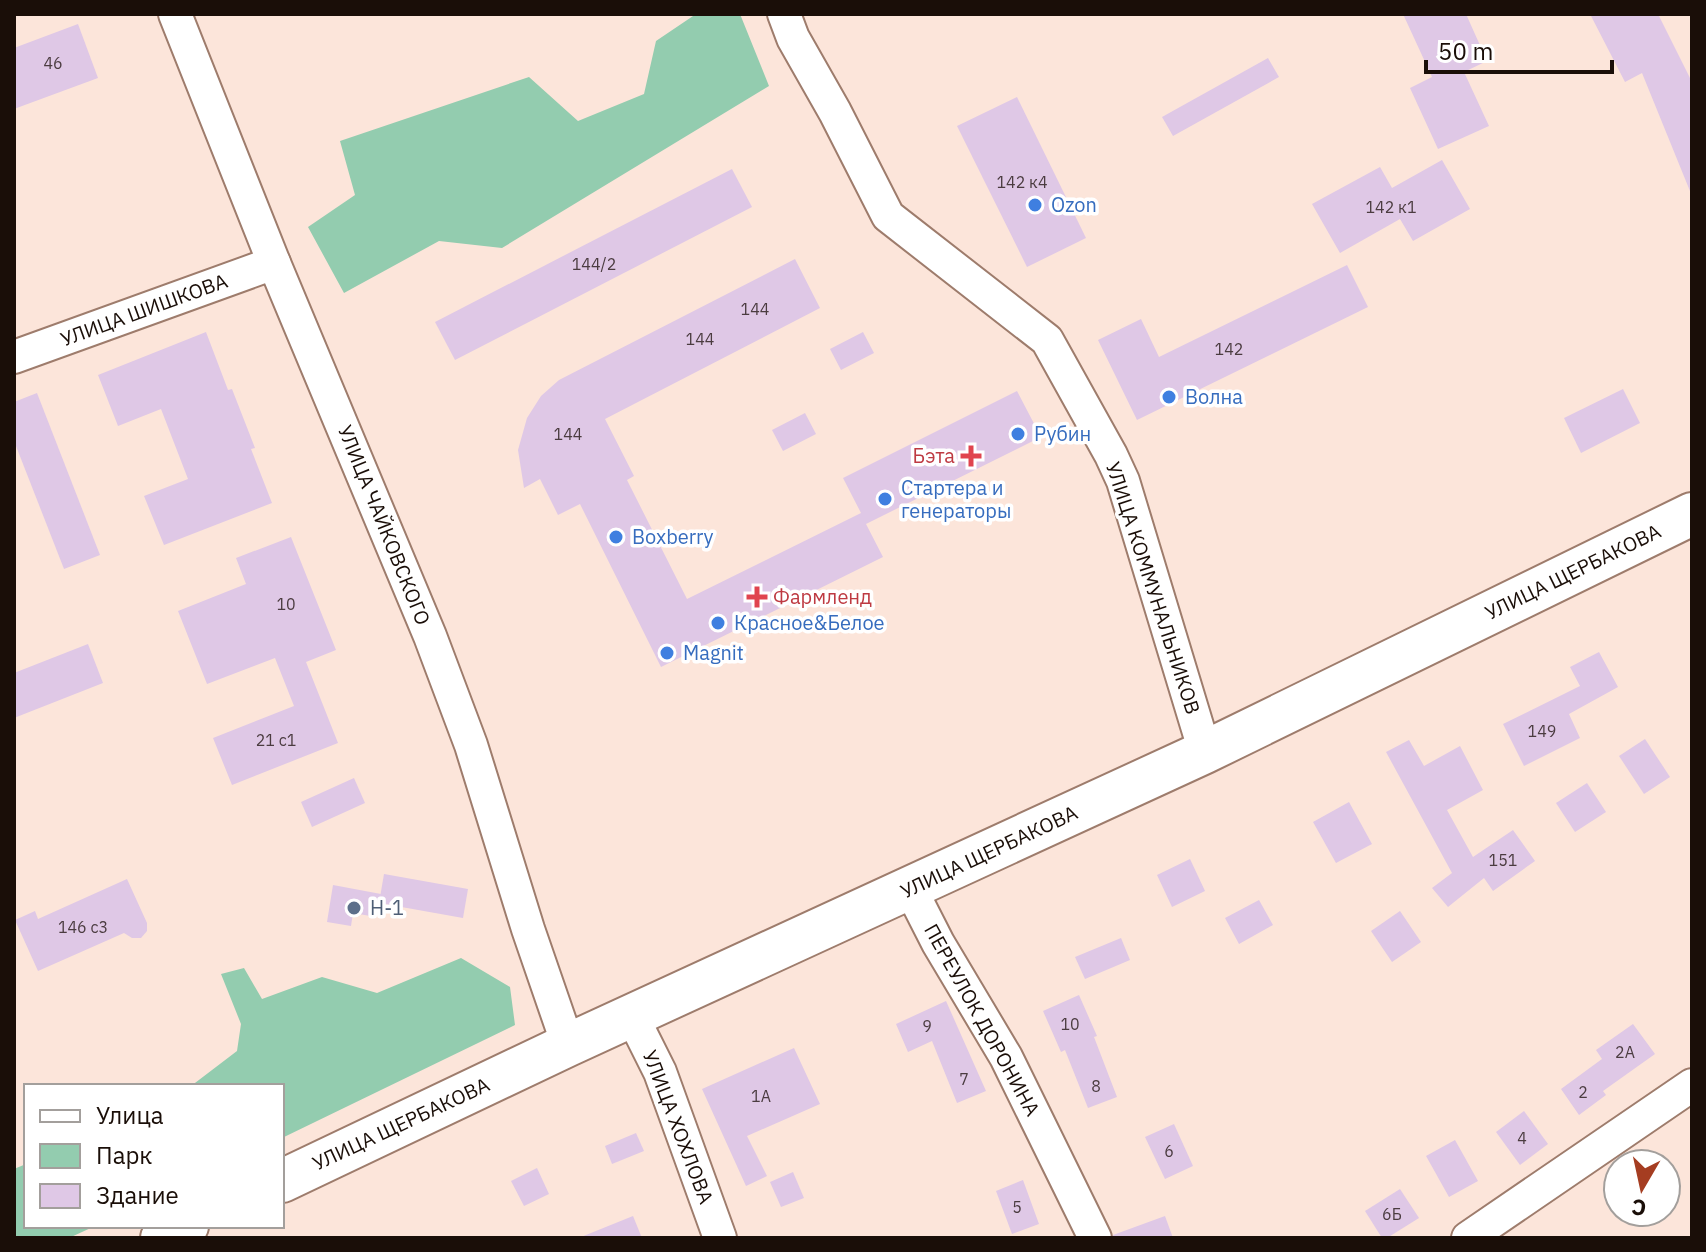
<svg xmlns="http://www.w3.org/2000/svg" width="1706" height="1252" viewBox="0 0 1706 1252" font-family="'IBM Plex Sans',sans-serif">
	<rect width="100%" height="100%" fill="#fce5da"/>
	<!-- green -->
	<g fill="#93ccaf">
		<path d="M696,14H740L769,86L502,248L439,241L344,293L308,227L355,195L340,141L529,77L578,121L644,94L656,41Z"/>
		<path d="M461,958L510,987L515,1025L282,1138V1086H191L237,1051L241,1024L221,974L244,968L262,999L322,977L377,993Z"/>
		<path d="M26,1164V1226H95L69,1238H14V1169Z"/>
	</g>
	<!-- building -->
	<g fill="#dfc8e6">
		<path d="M1403,14H1466L1487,61L1464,72L1489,126L1438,149L1410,88L1432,77Z"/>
		<path d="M1590,14H1658L1692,82V196L1642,73L1625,82Z"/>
		<path d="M78,24L98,78L14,109V48Z"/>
		<path d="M1268,58L1279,77L1173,136L1162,117Z"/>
		<path d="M1017,97L1086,238L1027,267L957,126Z"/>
		<path d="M1442,160L1470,209L1413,241L1400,219L1340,253L1312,204L1380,167L1392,188Z"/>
		<path d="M732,169L752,207L455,360L435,322Z"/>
		<path d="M795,259L820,308L605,419L634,476L627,480L687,599L861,513L843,478L1017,391L1041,437L866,524L883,557L661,667L580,504L558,515L540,479L524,488L518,450L527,418L541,396L559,380Z"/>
		<path d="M1347,265L1368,307L1137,420L1098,340L1141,319L1159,357Z"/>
		<path d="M206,332L228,390L232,389L255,448L251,449L272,503L164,545L144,496L188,479L161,409L118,426L98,375Z"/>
		<path d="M863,332L874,353L841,370L830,349Z"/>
		<path d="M1623,389L1640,423L1581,453L1564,418Z"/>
		<path d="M37,393L100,555L64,569L14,441V402Z"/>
		<path d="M805,413L816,434L783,451L772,430Z"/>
		<path d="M291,537L336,650L306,662L338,743L232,785L213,738L294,706L275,658L207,684L178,611L246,584L236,558Z"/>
		<path d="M88,644L103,683L14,718V673Z"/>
		<path d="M1599,652L1618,687L1569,714L1580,738L1524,766L1503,724L1580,686L1570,667Z"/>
		<path d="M1645,739L1670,777L1644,794L1619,756Z"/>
		<path d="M1409,740L1424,766L1460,746L1483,790L1447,810L1473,857L1513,830L1535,861L1493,891L1484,878L1448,907L1432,888L1452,873L1386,752Z"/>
		<path d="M354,778L365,803L312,827L301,802Z"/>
		<path d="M1587,783L1606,812L1575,832L1556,803Z"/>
		<path d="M1349,802L1372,844L1336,863L1313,822Z"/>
		<path d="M1190,859L1205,891L1172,907L1157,875Z"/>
		<path d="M384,874L468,889L463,918L379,903Z"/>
		<path d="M127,879L147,923V931L141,938H132L124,933L38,971L15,920L35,911L38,919Z"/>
		<path d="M333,885L381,894L376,917L353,913L351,926L327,922Z"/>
		<path d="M1259,900L1273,925L1239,944L1225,918Z"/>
		<path d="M1400,911L1421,942L1392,962L1371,931Z"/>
		<path d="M1121,938L1130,960L1085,979L1075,957Z"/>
		<path d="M1079,995L1097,1036L1094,1037L1117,1097L1088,1108L1065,1050L1061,1052L1043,1011Z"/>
		<path d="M946,1001L986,1091L957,1103L932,1041L908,1052L896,1024Z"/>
		<path d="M1633,1024L1655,1054L1603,1091L1606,1095L1579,1115L1561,1089L1602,1059L1596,1050Z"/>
		<path d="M794,1048L820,1104L747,1136L767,1176L746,1186L702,1089Z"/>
		<path d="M1524,1111L1548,1144L1520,1165L1496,1132Z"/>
		<path d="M1174,1124L1193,1166L1165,1179L1145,1137Z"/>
		<path d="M636,1133L644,1151L612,1164L605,1146Z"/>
		<path d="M1455,1140L1478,1181L1449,1197L1426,1156Z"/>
		<path d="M537,1168L549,1194L524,1206L511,1181Z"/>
		<path d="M793,1172L804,1198L781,1207L770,1182Z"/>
		<path d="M1023,1180L1039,1224L1012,1234L996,1191Z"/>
		<path d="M1400,1189L1419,1218L1387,1238H1382L1365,1211Z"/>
		<path d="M633,1216L642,1238H581V1237Z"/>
		<path d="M1165,1216L1173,1238H1114L1113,1235Z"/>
	</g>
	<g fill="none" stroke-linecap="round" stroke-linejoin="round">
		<!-- minor casing -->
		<g stroke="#9e7c6c" stroke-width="36">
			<g id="minor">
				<path d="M175,14L274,263L430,636L471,745L528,929L568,1045"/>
				<path d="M784,14L793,38L835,112L888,216L1047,340L1111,455L1123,481L1205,752"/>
				<path d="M14,357L274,263"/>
				<path d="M910,888L938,943L1006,1057L1095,1238"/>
				<path d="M632,1016L660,1072L720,1238"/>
				<path d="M1468,1238L1692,1085"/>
			</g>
		</g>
		<!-- major casing -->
		<g stroke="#9e7c6c" stroke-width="46">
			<g id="major">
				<path d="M282,1181L568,1045L1205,752L1692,514"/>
				<path d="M162,1238L187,1226"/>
			</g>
		</g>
		<!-- minor -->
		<use href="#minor" stroke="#fff" stroke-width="32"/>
		<!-- major -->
		<use href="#major" stroke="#fff" stroke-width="42"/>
	</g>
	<!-- markers -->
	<g fill="#3f7fe0" stroke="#fff" stroke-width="3">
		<circle cx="1035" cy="205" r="8"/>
		<circle cx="1169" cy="397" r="8"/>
		<circle cx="1018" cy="434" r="8"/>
		<circle cx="885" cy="499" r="8"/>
		<circle cx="616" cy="537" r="8"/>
		<circle cx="718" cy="623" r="8"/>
		<circle cx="667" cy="653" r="8"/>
	</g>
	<g fill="#e0444e" stroke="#fff" stroke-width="3">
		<path d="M967 444h8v8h8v8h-8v8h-8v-8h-8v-8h8z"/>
		<path d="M753 585h8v8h8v8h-8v8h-8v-8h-8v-8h8z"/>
	</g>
	<circle fill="#5c6f8a" stroke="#fff" stroke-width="3" cx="354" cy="908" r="8"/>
	<g text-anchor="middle" stroke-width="7" stroke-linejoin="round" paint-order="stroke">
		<!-- number labels -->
		<g font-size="16" fill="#4b3c40">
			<text x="53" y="69">46</text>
			<text x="1022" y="188">142 к4</text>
			<text x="1391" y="213">142 к1</text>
			<text x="594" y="270">144/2</text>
			<text x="755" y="315">144</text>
			<text x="700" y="345">144</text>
			<text x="1229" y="355">142</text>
			<text x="568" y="440">144</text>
			<text x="286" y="610">10</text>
			<text x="1542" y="737">149</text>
			<text x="276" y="746">21 с1</text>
			<text x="1503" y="866">151</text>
			<text x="83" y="933">146 с3</text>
			<text x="1070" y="1030">10</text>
			<text x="927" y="1032">9</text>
			<text x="1625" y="1058">2А</text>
			<text x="964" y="1085">7</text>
			<text x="1096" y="1092">8</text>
			<text x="1583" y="1098">2</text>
			<text x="761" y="1102">1А</text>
			<text x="1522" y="1144">4</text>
			<text x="1169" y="1157">6</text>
			<text x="1017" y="1213">5</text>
			<text x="1392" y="1220">6Б</text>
		</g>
		<!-- shop labels -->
		<g font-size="20" fill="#366cbe" stroke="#fff" text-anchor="start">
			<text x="1051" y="212">Ozon</text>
			<text x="1185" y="404">Волна</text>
			<text x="1034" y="441">Рубин</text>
			<text x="901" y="495">Стартера и<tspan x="901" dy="23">генераторы</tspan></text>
			<text x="632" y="544">Boxberry</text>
			<text x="734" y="630">Красное&amp;Белое</text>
			<text x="683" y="660">Magnit</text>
		</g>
		<!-- street labels -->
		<g font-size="20" fill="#1a0e08" stroke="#fff">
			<text transform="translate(144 310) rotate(-20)" y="7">УЛИЦА ШИШКОВА</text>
			<text transform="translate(384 525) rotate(68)" y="7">УЛИЦА ЧАЙКОВСКОГО</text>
			<text transform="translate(1573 572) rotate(-26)" y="7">УЛИЦА ЩЕРБАКОВА</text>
			<text transform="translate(1153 588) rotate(72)" y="7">УЛИЦА КОММУНАЛЬНИКОВ</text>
			<text transform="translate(989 852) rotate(-25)" y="7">УЛИЦА ЩЕРБАКОВА</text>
			<text transform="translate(982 1020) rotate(61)" y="7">ПЕРЕУЛОК ДОРОНИНА</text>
			<text transform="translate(401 1124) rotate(-25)" y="7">УЛИЦА ЩЕРБАКОВА</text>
			<text transform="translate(678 1127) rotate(69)" y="7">УЛИЦА ХОХЛОВА</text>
		</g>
		<!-- health labels -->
		<g font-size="20" fill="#be3a42" stroke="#fff" text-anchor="end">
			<text x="955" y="463">Бэта</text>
			<text x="773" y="604" text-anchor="start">Фармленд</text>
		</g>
		<!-- service labels -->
		<g font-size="20" fill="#4e5e75" stroke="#fff" text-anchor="start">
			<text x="370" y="915">Н-1</text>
		</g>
	</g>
	<!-- border -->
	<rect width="1706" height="1252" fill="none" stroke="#1a0e08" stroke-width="32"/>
	<!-- legend -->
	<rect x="24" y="1084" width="260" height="144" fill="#ffffff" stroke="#a39f9c" stroke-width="2"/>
	<rect x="40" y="1110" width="40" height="12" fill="#ffffff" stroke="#a39f9c" stroke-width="2"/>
	<text x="96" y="1124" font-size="24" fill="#1a0e08">Улица</text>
	<rect x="40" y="1144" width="40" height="24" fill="#93ccaf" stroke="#a39f9c" stroke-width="2"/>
	<text x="96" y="1164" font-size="24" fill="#1a0e08">Парк</text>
	<rect x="40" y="1184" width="40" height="24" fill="#dfc8e6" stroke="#a39f9c" stroke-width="2"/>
	<text x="96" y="1204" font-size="24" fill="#1a0e08">Здание</text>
	<!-- north arrow -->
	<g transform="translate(1642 1188) rotate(189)"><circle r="38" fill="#ffffff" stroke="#a39f9c" stroke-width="2"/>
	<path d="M0-6L14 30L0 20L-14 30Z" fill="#a53d21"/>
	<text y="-12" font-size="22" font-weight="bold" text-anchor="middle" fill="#1a0e08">С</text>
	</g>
	<!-- scale -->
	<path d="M1426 60v12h186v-12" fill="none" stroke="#1a0e08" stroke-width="4"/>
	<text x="1438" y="60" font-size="24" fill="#1a0e08" stroke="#ffffff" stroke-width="6" paint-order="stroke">50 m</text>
</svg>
